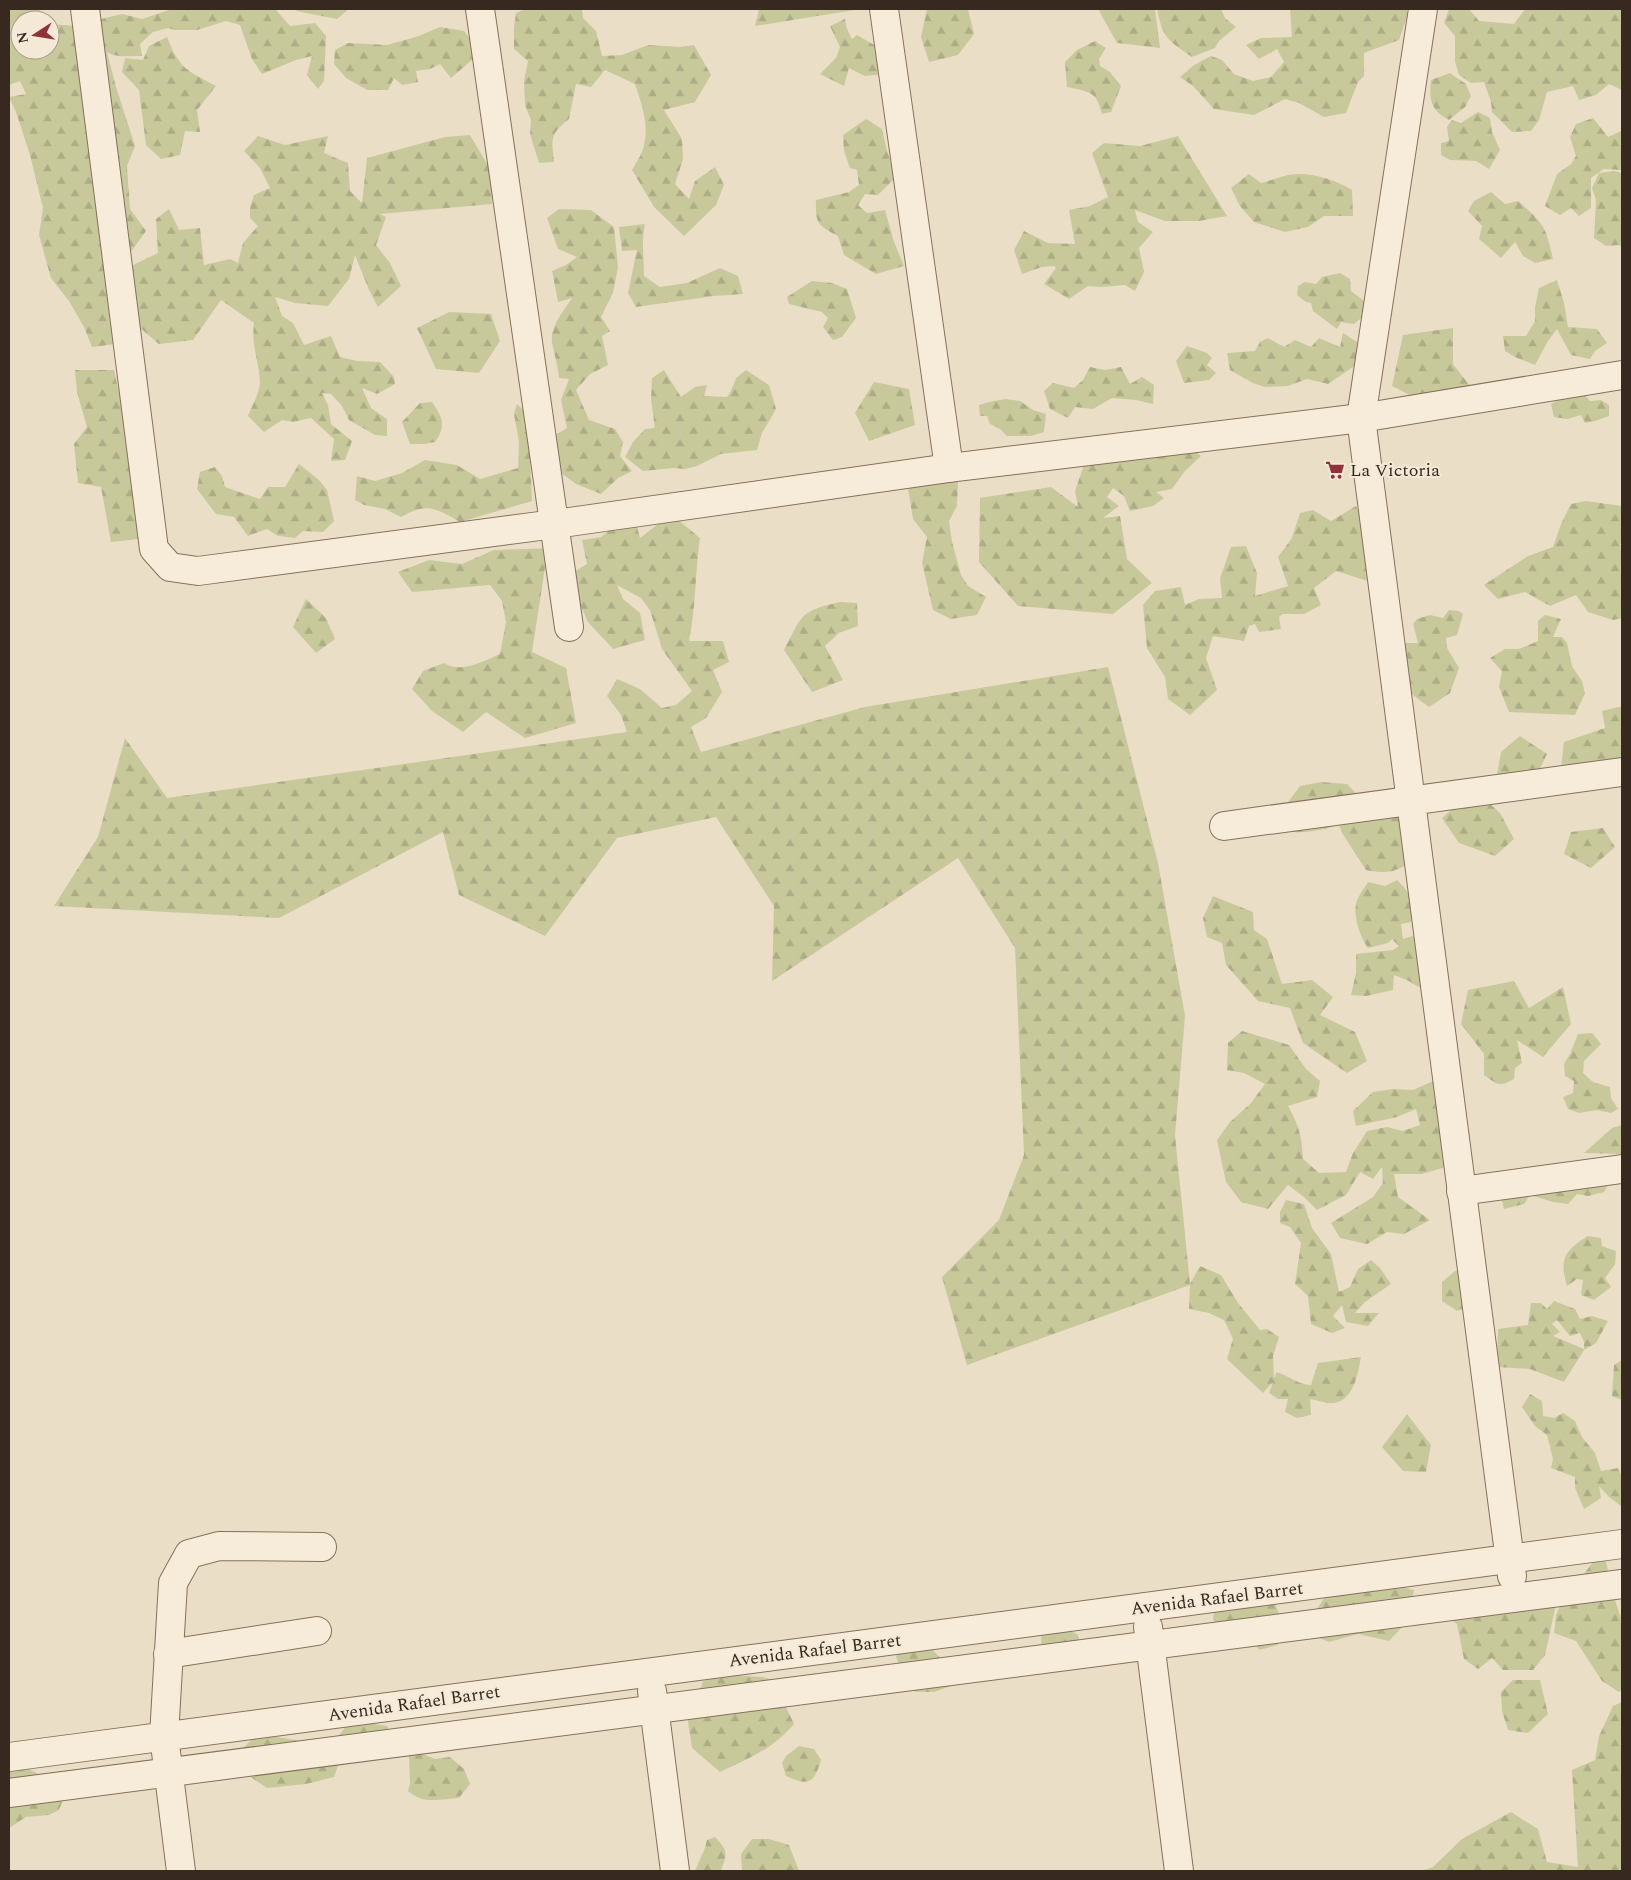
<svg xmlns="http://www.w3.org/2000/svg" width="1631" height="1880" viewBox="0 0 1631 1880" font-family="Spectral,serif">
	<defs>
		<pattern id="forest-firs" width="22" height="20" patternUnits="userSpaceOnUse" patternTransform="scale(1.25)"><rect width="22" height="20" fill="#c7c99b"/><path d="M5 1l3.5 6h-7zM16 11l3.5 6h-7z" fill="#acad85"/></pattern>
	</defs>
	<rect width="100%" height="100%" fill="#ebdec7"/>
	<!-- forest -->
	<g fill="url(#forest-firs)" fill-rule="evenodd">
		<path d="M9,9H39L43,20H20V50H50V24L76,26L104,48L101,44V19L122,14L142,19L172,9H273L276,10L290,26L315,23L326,36L324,81L318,89L307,75L312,56L296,60L262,74L252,59L240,25L226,21L197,30H175L168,28L153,32L140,44L142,56C131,56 116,58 107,52L116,87L135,146L127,166L130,209L146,231L125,260L115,344L92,347L84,327L69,301L51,278L39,235L43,208L30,155L16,112L9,97L26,94L20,81L9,85Z"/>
		<path d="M298,9H349L337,19L296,11Z"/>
		<path d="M525,9H582L583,18L596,31L602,56L622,55L648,45L680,47L694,45L711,75L695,102L664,110L682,139L683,159L675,184L689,199L695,181L715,167L724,185L716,205L684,236L654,207L632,170C636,163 641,156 643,149C650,127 642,105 635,84L605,70L591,87L576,84L569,119C549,135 552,138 554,162L539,163L530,134L531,120L525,105L524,81L528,61L514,49V28L516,13Z"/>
		<path d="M759,9H861L755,26Z"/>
		<path d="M927,9H968L974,34L958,55L929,62L921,37Z"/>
		<path d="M1100,9H1155L1160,48L1117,43L1099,11Z"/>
		<path d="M1157,9H1221L1225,18L1236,27L1219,41L1215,48L1192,57C1168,40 1163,39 1157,9Z"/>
		<path d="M1290,9H1406L1408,14L1399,40L1364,53V76L1358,82L1346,113L1324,117L1299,103L1285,99L1254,115L1214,109L1193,86L1180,77L1194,65L1211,56L1222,60L1234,74L1253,81L1271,77L1284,62L1277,49L1259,59L1246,45L1261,38L1292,37Z"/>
		<path d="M1449,9H1469L1479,21L1514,24L1525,9H1622V90L1609,84L1596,95L1579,100L1573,86L1547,92L1539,120L1531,131L1512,132L1492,112L1491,102L1484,82L1471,83L1459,75L1455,61V36L1444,23Z"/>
		<path d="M845,19L847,29L852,39L857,35L881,49L884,74L865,76L849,68L844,86L820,74L836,58L840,47L830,26Z"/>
		<path d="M440,27L464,31L474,44L472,60L451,78L440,64L430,69L416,71L418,82L402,85L394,78L388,90H367L346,78L334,64L335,50L348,43L387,45L419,36Z"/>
		<path d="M167,37C180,70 187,70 216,86L197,110L200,132L185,131L180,155L161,159L146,145L139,90L122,72L125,58L143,60L149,46Z"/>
		<path d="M1095,41L1106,48L1099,59L1100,66L1110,72L1121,86L1111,112L1102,114C1096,90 1089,92 1067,87L1065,62L1077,50Z"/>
		<path d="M1450,73L1466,84L1471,96L1465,107L1449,120C1430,110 1429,99 1431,80Z"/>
		<path d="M1478,112L1490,118L1492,132L1500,150L1489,169L1476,161L1450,160L1441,155V143L1449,141L1447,127L1452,120L1461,123Z"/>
		<path d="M1593,118L1608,137L1621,131L1622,132V170L1604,169L1591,178V208L1579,216L1571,208L1560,215L1545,206L1557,174L1571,164L1576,156L1570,137L1576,124Z"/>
		<path d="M866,119L882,129L887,151L896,177L878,195L865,194L858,205L867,213L885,210L894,242L904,266L876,274L844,255L838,236C818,225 815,224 816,200L849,192L859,185L857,170L850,168L844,151L843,135Z"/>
		<path d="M470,135L490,169L492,204L380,214L386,217L376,245L390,263L401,286L378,307L369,290L355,255L349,279L328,306L295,303L275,297L282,316L293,323L304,345L331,336L340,357L357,361L380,362L394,377L395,384L377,394L362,388L371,408L387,419V436L375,435L349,420L342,406L331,394L322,393L328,405L331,424L352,441L345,460L331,461L334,439L311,418L293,422L282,420L264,432L248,416C252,406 260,392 260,382C259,362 251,344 254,323L221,300L193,340L159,344L132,321L126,292L133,265L158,253L156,219L169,209L179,230L200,228L204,265L230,259L238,263L243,243L258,226L250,218V208L254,195L270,188L260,168L244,151L258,136L285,145L328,136L324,153L348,163L350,191L362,203L367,158L445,137Z"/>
		<path d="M1178,136L1227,216L1199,221H1165L1135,210L1138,222L1153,232L1139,248L1144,272L1135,291L1125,285L1101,287L1088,286L1069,299L1044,284L1056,268L1054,266L1042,267L1022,274L1014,250L1024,231L1048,243L1075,244L1069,210L1090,206L1108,197L1092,153L1104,143L1140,146Z"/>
		<path d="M1614,171L1622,173V247L1619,245L1606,246L1594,238L1596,200L1592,188L1599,173Z"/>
		<path d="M1249,174L1261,183C1270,181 1279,177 1288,175C1309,171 1334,179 1352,190L1353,216H1324L1308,227L1285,232L1254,222L1240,206L1231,188Z"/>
		<path d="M1491,192L1505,204L1518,201C1544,223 1546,227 1553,259L1535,263L1523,256L1515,242L1501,258L1479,239L1482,226L1468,211L1474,201Z"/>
		<path d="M559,209L591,210L614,227L618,267L613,293L601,317L610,331L602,336L608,365L590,374L576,390L589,420L615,429L623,442L620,456L632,471L618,478L601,494L576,484L561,473L549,439L567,428L561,400L569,379L559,378C558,365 554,354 552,342C550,327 564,310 572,298L558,302L552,271L566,265L577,257L558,249L547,218Z"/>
		<path d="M645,224C641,243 644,257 644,276L660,287L687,283L720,268L738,276L743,294L714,296L636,307L628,293L637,250L622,251L619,227Z"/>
		<path d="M1340,273L1350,279L1351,291L1364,301L1365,315L1354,324L1341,322L1337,329L1313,311L1311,303L1306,302L1297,295L1298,286L1305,282L1316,284L1322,277Z"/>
		<path d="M1557,280L1564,303L1568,327L1597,329L1607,343L1595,351L1590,359L1571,355L1557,329L1548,341L1535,365L1515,357L1505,351L1503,336H1526L1535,321V307L1539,288Z"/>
		<path d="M812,281L832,283L847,289L856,318L842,337L833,340L823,327L828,318L822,312L789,304L787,297Z"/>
		<path d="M449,312L491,314L500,341L479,373L436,369L417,328Z"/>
		<path d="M1453,328V364L1470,386L1431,406L1392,386L1403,335Z"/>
		<path d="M1343,333L1357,342L1356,365L1328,384L1307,379L1288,386L1265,387L1253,383L1230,370L1227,353L1255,351L1260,342L1268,338L1284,347L1295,340L1311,347L1319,338L1340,347Z"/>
		<path d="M1187,346L1207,353L1212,358L1207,365L1216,373L1209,380L1184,383L1176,361Z"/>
		<path d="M1090,367L1105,370L1121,367L1130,384L1142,377L1154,385L1153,404L1136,400L1112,398L1093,409L1075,407L1068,418L1050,409L1044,391L1053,383L1074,388L1083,380Z"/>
		<path d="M75,370H114L119,393L132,415L151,410L155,445L142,459L139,539L111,542L101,487L78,483L74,444L87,427L77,392Z"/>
		<path d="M664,370L681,397L695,387L707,385L704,396L727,397L731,391L736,378L746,370L769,385L776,409L762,433L757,450L721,454L697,466L685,469L673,468L643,471L625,457L633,442L645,429L655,428L651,400L652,378Z"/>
		<path d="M874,382L909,389L915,425L869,441L855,413Z"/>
		<path d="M1583,393L1590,401L1601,400L1609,405V416L1595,421L1585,423L1581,415L1567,419L1554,417L1551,404L1562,397Z"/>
		<path d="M1006,399L1020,401L1033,410L1046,414L1044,432L1031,436H1007L1000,429L990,424L987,416H980L979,405L989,402Z"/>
		<path d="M432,402C442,417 447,425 435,442L424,444H410L402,422L420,403Z"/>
		<path d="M517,404L536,422L530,456L532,501L460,522C435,508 428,502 401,517L385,509L364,505L355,500L357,476L375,481L402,473L425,460L457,465L480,479L518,468L519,442L514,414Z"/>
		<path d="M1188,446L1201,456L1185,471L1172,489L1156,492L1164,498L1153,506L1130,511L1124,496L1113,488L1107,497L1119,506L1103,518L1120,516L1127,559L1152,583L1113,614L1018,606L979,562L980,498L1051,487L1078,507L1075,491L1084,465Z"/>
		<path d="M299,464L319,480L327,490L334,521L323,532L303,531L295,538L278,536L267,529L248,536L234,517L216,514L197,489L200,472L215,467L222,476L225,487L260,499L268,487H285Z"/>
		<path d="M907,482H958L957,506L949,521L952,542L961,575L968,586L986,597L977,615L951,619L933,610L922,563L927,537L913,519Z"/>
		<path d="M1586,501L1622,506V541L1620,545L1622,549V618L1613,620L1588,612L1576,595L1550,606L1525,592L1498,599L1484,585L1528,556L1553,547L1561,524L1571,504Z"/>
		<path d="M1356,506L1366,527L1374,583L1336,571L1314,588L1321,605L1304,614H1283L1279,617L1281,629L1259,632L1255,624L1249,626L1244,641L1213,636L1206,658L1217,690L1190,715L1168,699L1165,677L1147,648L1143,605L1155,591L1181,587L1185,605L1199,599L1222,598L1220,578L1231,547L1246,546L1257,573L1255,596L1288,586L1278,557L1292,538L1300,513L1313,510L1331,521Z"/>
		<path d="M671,514L700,538C695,573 696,607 689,641H723L729,662L713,670L722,692L706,718L691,727L701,752L865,707L1108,667L1158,863L1185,1016L1175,1135L1190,1284L1200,1266L1221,1275L1238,1303L1260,1330L1267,1329L1279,1337L1273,1356L1274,1378L1277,1372C1289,1376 1299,1385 1311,1385L1318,1363L1361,1357C1358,1373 1354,1400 1334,1403C1327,1404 1317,1400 1310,1399L1311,1415L1297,1418L1285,1412L1288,1399H1278L1269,1393L1273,1382L1263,1393L1227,1359L1233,1339L1224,1320L1209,1313L1189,1309L1190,1285L967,1365L942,1277L999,1220L1024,1155L1015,948L958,858L772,981L774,906L716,817L617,838L545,936L459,895L443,832L279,918L54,906L98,837L125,738L167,798L627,732L621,715L607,696L617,679L640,689L662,708L676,705L692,691L662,649L650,610L641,598L617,585L623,599L640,613L645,640L613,649L588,622L567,576L587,564L582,540L601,537L611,529L637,527L640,538Z"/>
		<path d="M557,548L546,561L532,652L566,668L576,723L525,738L486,712L463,732L432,711L412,689L423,671L444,663C460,674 484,661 500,654L506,622L502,601L490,585L412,592L398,572L429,560L462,564L494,550Z"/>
		<path d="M306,599L326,618L335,639L316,653L293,627Z"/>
		<path d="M840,602L857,603L858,626L839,633L825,646L843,680L812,692L784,650C803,615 799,611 840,602Z"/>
		<path d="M1449,610L1459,611L1463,614L1457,635L1446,638L1447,648L1459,668L1450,693L1429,707L1406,690L1404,643H1418L1413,624L1417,619L1430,615L1443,618Z"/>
		<path d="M1545,615L1561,619L1553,637H1562L1567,643L1572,666L1582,681L1585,693L1575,715L1509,712L1499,687L1502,671L1490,658L1505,649H1519L1538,641V621Z"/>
		<path d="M1618,707H1622V761L1561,768L1564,742L1605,728L1602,711Z"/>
		<path d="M1520,736L1547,754L1532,785L1497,774L1501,752Z"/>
		<path d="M1321,782L1347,784L1375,813H1408L1418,858C1397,871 1391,875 1366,870L1342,833L1339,825C1318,831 1304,834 1281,831L1283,809L1300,786Z"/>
		<path d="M1459,803L1490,804L1500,813L1514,839L1495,856L1459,843L1442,818Z"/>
		<path d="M1603,828L1615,847L1591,868L1564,854L1571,832Z"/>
		<path d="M1397,880C1411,893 1415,903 1411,922L1401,924L1403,939L1416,935L1436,968L1420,988L1407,980L1394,975L1393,990L1366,996L1351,995L1356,973V954L1393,950L1399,946L1392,939L1388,943L1368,948C1360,936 1352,915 1357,900C1360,894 1364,888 1368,882L1385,886Z"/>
		<path d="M1213,896L1253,912L1254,930L1267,939L1282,984L1312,980L1333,997L1320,1015L1355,1032L1367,1061L1347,1073L1303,1043L1290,1008L1258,1001L1226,965L1222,943L1207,937L1203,918Z"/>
		<path d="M1514,981L1529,1008L1563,987L1571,1024L1543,1057L1517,1040L1522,1063L1515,1068L1514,1079C1499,1088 1497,1084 1484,1075V1054L1461,1024L1468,990Z"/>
		<path d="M1242,1031L1289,1045L1306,1069L1320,1081L1317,1097L1288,1106C1299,1125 1302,1137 1303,1159L1319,1173L1346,1172L1353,1153L1367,1131L1387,1127L1403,1131L1420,1125L1416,1109L1397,1117L1356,1126L1353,1111L1373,1092L1393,1089L1413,1090L1440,1078L1460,1163L1422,1174H1394L1398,1197L1430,1220L1404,1234L1387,1232L1367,1244L1340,1238L1331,1223L1373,1197L1383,1183L1382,1167L1373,1179L1360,1172L1346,1195L1317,1210L1304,1197L1288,1185L1268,1209L1241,1202L1226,1182L1217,1140L1230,1122L1251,1103L1265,1084L1244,1073L1227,1070L1228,1043Z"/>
		<path d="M1592,1033L1601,1044L1584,1061L1583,1073L1593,1082L1610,1087L1611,1098L1618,1109L1611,1113L1597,1110L1579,1113L1568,1109L1563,1097L1573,1093L1574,1081L1565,1076L1564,1064L1570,1054L1578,1034Z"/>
		<path d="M1622,1125V1154L1584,1153L1612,1128Z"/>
		<path d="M1580,1161L1595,1165L1614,1175L1604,1192L1588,1196L1577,1194L1568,1204L1553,1202L1530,1195L1524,1204L1504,1209L1501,1196L1513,1193L1532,1167L1561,1171Z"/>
		<path d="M1286,1200L1304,1204L1312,1228L1331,1254L1339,1292L1350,1287L1358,1269L1371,1260L1380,1268L1391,1284L1365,1302L1355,1313H1379L1368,1326L1346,1322L1342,1305L1333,1316L1345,1328L1332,1333L1311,1324L1308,1296L1295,1284L1301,1243L1290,1227L1280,1223V1212Z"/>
		<path d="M1588,1236L1601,1238L1602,1246L1616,1251L1615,1264L1605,1278L1611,1287L1594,1300L1581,1295L1583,1280L1577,1279L1567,1286C1559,1259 1564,1251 1588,1236Z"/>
		<path d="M1455,1271H1469L1475,1305L1457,1311L1442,1301V1282Z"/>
		<path d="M1554,1301L1575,1309L1580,1319L1592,1316L1608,1321L1596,1343L1584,1350L1564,1382L1530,1369L1497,1367L1498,1329L1528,1325L1531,1303H1541L1547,1309ZM1557,1320L1570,1336L1580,1333L1584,1342V1349L1553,1336L1560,1332L1552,1324Z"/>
		<path d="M1622,1360V1400L1612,1396L1614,1365Z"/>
		<path d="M1530,1394L1542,1401L1543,1416L1554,1418L1563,1413L1575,1421L1582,1437L1595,1453L1601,1471L1618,1468L1622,1477V1505L1621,1506L1609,1497L1599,1486L1601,1498L1584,1509L1575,1488V1477L1551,1468L1553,1459L1547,1435L1535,1426L1522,1407Z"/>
		<path d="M1407,1414L1431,1445L1426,1472L1403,1471L1382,1447Z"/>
		<path d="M1606,1561L1612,1591L1622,1621V1690L1619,1692L1602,1681L1576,1641L1554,1633L1556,1615L1561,1604L1593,1562Z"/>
		<path d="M1384,1582L1414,1590L1407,1622L1389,1641L1358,1634L1329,1642L1317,1637L1314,1614L1331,1587Z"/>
		<path d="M1557,1600L1545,1655L1533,1670H1503L1492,1658L1478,1669L1464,1659L1457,1624L1444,1615Z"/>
		<path d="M1275,1604L1282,1621L1278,1645L1259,1650L1253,1642L1224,1636L1213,1619L1215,1605Z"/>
		<path d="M1043,1628L1069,1630L1078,1635L1082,1649L1042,1654L1041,1638Z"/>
		<path d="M928,1645L951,1669V1686L934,1692H915L910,1672L899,1665L896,1656L903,1649Z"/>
		<path d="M729,1675L762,1677L773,1680L794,1724C773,1749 748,1759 720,1772L692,1748L686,1709L698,1697L703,1681Z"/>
		<path d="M1513,1680H1540L1548,1714L1528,1733L1508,1730L1502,1711L1501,1692Z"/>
		<path d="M1622,1702V1871H1421L1433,1867L1462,1839L1511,1812L1538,1829L1547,1862L1578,1867L1572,1770L1595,1760L1599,1736L1613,1706Z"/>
		<path d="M366,1723L387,1726L391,1733L367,1761L350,1760L336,1739L347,1725Z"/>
		<path d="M258,1734L320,1744L342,1754L334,1777L306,1784L267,1788L237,1768L230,1760Z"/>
		<path d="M799,1746L814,1749L821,1760C814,1784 808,1786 786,1776L782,1763L786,1756Z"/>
		<path d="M420,1753L435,1759L450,1757L464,1769L470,1784L459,1798C439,1799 424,1805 408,1791L410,1783L409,1756Z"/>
		<path d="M14,1761L48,1779L64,1797L59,1810L49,1815L26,1817L11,1827H9V1763Z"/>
		<path d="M715,1837C729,1852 727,1853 721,1871H695L705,1848L707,1840Z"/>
		<path d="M752,1839H769L789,1845L799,1871H742L741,1854Z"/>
	</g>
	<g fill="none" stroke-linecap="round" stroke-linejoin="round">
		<!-- minor casing -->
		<g stroke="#86705d" stroke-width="30">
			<g id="minor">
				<path d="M85,9L154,549L170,567L198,571L555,524L949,468L1361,418L1622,375"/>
				<path d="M480,9L569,627"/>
				<path d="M884,9L949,468"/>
				<path d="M1423,9L1361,418L1512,1576"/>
				<path d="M1224,826L1622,772"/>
				<path d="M1461,1191L1622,1169"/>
				<path d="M1148,1627L1179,1871"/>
				<path d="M168,1654L317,1631"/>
				<path d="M652,1691L675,1871"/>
				<path d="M9,1757L1622,1544"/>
				<path d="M9,1793L1622,1584"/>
				<path d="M181,1871L164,1736L173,1583L189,1554L219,1546L322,1547"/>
			</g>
		</g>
		<!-- minor -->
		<use href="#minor" stroke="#f7ecda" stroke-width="28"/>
	</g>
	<!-- icons -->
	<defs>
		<g id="supermarket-bare" transform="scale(1.5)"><path d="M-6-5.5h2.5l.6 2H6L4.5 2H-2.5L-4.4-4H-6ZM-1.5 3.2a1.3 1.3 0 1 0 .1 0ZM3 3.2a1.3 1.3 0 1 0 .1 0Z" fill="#913139" stroke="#f3e9d6" stroke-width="2.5" paint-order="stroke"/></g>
	</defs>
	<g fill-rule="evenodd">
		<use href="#supermarket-bare" x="1335" y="470"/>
	</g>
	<g text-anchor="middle" stroke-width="4" stroke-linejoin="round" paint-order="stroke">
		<!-- poi labels -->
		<g font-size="18" fill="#372920" stroke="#f3e9d6" text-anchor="start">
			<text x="1350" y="476">La Victoria</text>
		</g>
		<!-- street labels -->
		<g font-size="18" fill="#372920" stroke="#f3e9d6">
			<text transform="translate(1217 1598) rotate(-7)" y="6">Avenida Rafael Barret</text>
			<text transform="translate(815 1650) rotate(-7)" y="6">Avenida Rafael Barret</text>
			<text transform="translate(414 1703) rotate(-8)" y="6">Avenida Rafael Barret</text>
		</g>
	</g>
	<!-- border -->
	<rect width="1631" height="1880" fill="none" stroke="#372920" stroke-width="20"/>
	<!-- north arrow -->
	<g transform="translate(35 35) rotate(258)"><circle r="24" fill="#f3e9d6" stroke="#a89c8d"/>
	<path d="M0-4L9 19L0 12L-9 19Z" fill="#913139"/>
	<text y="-8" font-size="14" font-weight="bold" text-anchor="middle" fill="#372920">N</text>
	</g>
</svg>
